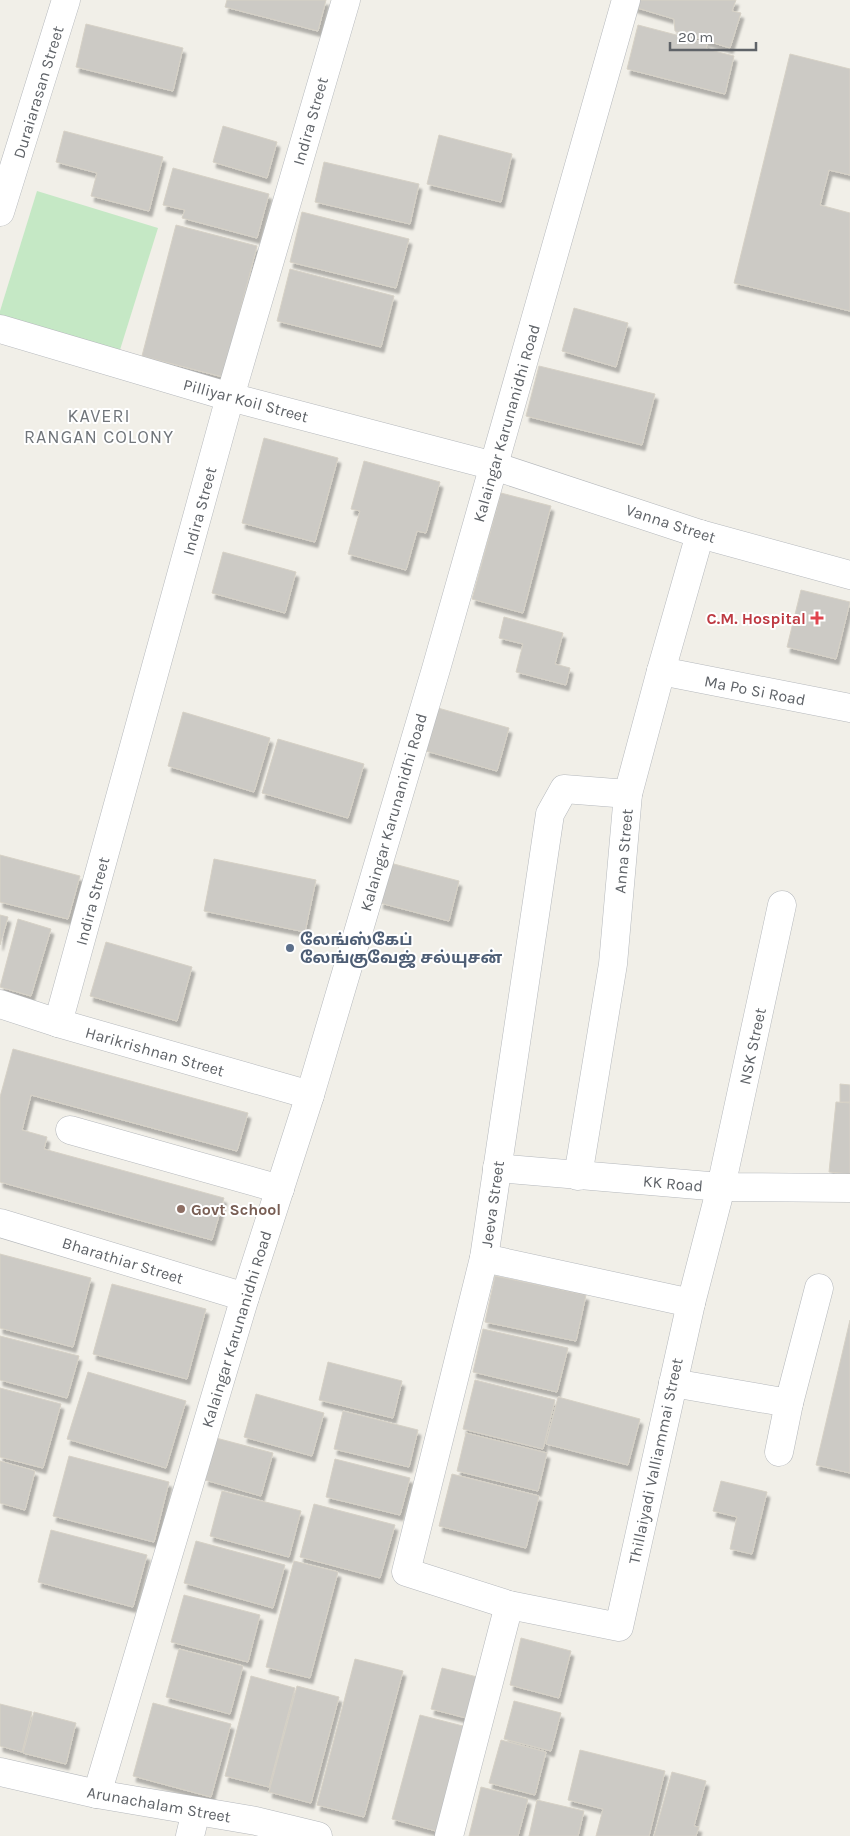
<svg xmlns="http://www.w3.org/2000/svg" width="850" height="1836" viewBox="0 0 850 1836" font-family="Karla,'Noto Sans Tamil',sans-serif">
	<defs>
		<filter id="shadow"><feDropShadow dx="3" dy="5.5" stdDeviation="1" flood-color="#0004"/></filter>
	</defs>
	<rect width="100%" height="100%" fill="#f1efe8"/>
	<!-- green -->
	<path fill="#c5e8c5" d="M37,191L158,228L119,353L0,316V311Z"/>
	<!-- building -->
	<g fill="#cccac5" stroke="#d6d1c6" filter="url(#shadow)">
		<path d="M227,0H326L318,31L225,7Z"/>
		<path d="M636,0H736L732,11L741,13L730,48L675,31L674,19L634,7Z"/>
		<path d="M86,24L183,48L173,91L76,67Z"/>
		<path d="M638,25L707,43L706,49L734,56L725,94L627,69Z"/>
		<path d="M790,54L850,69V175L829,170L820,205L850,213V311L734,283Z"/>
		<path d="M223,126L277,142L267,178L213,162Z"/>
		<path d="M64,131L163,157L149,211L91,196L97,173L56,162Z"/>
		<path d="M439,135L512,154L501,202L427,184Z"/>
		<path d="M324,162L419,184L410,224L315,202Z"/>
		<path d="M173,168L269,194L257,238L182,218L185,210L163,205Z"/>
		<path d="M302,212L409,239L396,288L290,262Z"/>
		<path d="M176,225L257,246L223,377L142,356Z"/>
		<path d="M290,269L394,296L381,347L277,321Z"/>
		<path d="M574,308L628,323L616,367L562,351Z"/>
		<path d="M539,366L655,394L642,445L526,416Z"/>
		<path d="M264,438L338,458L315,542L242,523Z"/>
		<path d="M364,461L440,482L426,533L417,531L406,570L348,554L360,511L351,509Z"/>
		<path d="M501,493L551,506L523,613L472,599Z"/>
		<path d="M223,552L296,572L285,613L212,593Z"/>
		<path d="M801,590L850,602L836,659L787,647Z"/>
		<path d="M504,617L563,633L555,664L570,668L566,685L516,672L523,644L499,638Z"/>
		<path d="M438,708L509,728L497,771L426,751Z"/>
		<path d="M183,712L270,738L254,792L168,766Z"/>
		<path d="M278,739L364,764L348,818L262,793Z"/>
		<path d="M0,855L80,876L68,919L0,902Z"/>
		<path d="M214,859L316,880L305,932L204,911Z"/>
		<path d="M390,863L459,881L449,921L380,903Z"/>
		<path d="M0,915L8,917L0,945Z"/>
		<path d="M18,919L51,929L31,996L0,987Z"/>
		<path d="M106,942L192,967L177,1021L90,996Z"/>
		<path d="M13,1049L248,1113L237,1151L31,1095L22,1130L47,1137L44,1149L224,1198L212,1240L0,1182V1097Z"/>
		<path d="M840,1084L850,1085V1102H840Z"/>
		<path d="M836,1102L850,1103V1174L829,1172Z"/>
		<path d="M0,1254L91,1278L73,1347L0,1328Z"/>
		<path d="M495,1276L586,1295L576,1341L485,1322Z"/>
		<path d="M112,1284L206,1309L187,1379L93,1354Z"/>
		<path d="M850,1320V1473L816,1465Z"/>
		<path d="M483,1329L568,1348L557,1392L473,1372Z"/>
		<path d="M0,1336L79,1356L67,1398L0,1380Z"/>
		<path d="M328,1362L402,1381L393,1418L319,1400Z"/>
		<path d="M88,1372L186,1401L166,1468L67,1439Z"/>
		<path d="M475,1380L555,1400L543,1449L463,1429Z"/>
		<path d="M0,1388L61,1404L43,1468L0,1457Z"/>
		<path d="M256,1394L324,1413L312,1456L244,1437Z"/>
		<path d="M558,1397L640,1419L628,1465L546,1444Z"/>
		<path d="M343,1411L418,1430L409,1467L334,1449Z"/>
		<path d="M466,1433L547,1453L538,1491L457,1471Z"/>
		<path d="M216,1438L273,1453L261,1496L205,1480Z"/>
		<path d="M69,1456L169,1482L154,1542L53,1516Z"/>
		<path d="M335,1459L410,1478L400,1515L326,1497Z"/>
		<path d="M0,1461L35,1471L25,1510L0,1503Z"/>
		<path d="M452,1474L539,1496L526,1548L439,1526Z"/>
		<path d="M721,1481L767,1492L752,1554L730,1549L737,1517L713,1511Z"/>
		<path d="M222,1491L301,1511L289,1557L210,1536Z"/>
		<path d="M314,1504L395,1525L380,1578L300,1557Z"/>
		<path d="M51,1530L147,1555L133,1607L38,1582Z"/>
		<path d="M196,1541L285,1565L273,1608L184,1583Z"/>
		<path d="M294,1561L338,1572L310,1678L266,1667Z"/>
		<path d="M184,1595L260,1615L248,1662L171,1642Z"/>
		<path d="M521,1638L571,1651L559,1698L510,1685Z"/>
		<path d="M179,1649L243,1666L230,1714L166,1697Z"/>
		<path d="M355,1659L403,1671L364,1817L317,1805Z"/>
		<path d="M442,1668L485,1679L474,1720L431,1709Z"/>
		<path d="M251,1676L295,1688L269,1787L225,1776Z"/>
		<path d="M297,1686L339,1697L311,1803L269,1792Z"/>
		<path d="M514,1701L561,1713L551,1751L504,1739Z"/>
		<path d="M153,1703L231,1724L211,1797L133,1776Z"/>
		<path d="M0,1704L32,1712L22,1752L0,1746Z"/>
		<path d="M34,1712L76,1723L66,1764L23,1753Z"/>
		<path d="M420,1715L463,1726L436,1831L392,1819Z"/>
		<path d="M501,1740L546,1752L535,1795L489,1783Z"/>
		<path d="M580,1750L665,1771L649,1836H596L603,1809L568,1800Z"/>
		<path d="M672,1772L706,1781L694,1826L699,1827L696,1836H654Z"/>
		<path d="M481,1787L528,1799L518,1836H469Z"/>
		<path d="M537,1800L584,1811L578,1836H529Z"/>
	</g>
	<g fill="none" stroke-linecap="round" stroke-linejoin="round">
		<!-- minor casing -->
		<g stroke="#b5b8bc" stroke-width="29">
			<g id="minor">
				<path d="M0,212L66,0"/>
				<path d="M0,329L230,397L494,466L700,534L850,575"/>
				<path d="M661,671L850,708"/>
				<path d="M628,794L564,789L550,814L484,1258L406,1572L509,1605L619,1627L691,1303L721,1187L782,905"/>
				<path d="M0,1004L58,1023L310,1095"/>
				<path d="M58,1023L230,397L346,0"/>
				<path d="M70,1130L280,1189"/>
				<path d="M497,1168L721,1187L850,1188"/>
				<path d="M578,1176L613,964L628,794L661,671L700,534"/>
				<path d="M0,1223L245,1297"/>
				<path d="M484,1258L691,1303"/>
				<path d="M673,1383L789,1403L819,1288"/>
				<path d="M779,1452L789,1403"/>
				<path d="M0,1772L97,1794L256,1821L318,1836"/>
				<path d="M97,1794L245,1297L310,1095L436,669L626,0"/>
				<path d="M190,1836L196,1811"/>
				<path d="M449,1836L509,1605"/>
			</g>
		</g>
		<!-- minor -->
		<use href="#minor" stroke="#fff" stroke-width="28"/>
	</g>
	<!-- markers -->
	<path fill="#e0444e" stroke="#fff" stroke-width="2" d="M814.5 610.5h5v5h5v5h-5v5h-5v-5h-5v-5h5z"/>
	<circle fill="#5c6f8a" stroke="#fff" stroke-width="2" cx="290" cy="948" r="5"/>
	<circle fill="#8d6e63" stroke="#fff" stroke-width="2" cx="181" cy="1209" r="5"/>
	<g text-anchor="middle" stroke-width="4" stroke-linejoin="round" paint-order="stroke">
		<!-- street labels -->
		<g font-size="16" fill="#5f6368" stroke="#fff">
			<text transform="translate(38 92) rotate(-73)" y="6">Duraiarasan Street</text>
			<text transform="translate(310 121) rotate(-74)" y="6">Indira Street</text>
			<text transform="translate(246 400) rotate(15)" y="6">Pilliyar Koil Street</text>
			<text transform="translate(506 423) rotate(-74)" y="6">Kalaingar Karunanidhi Road</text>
			<text transform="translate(199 511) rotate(-75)" y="6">Indira Street</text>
			<text transform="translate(671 523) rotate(18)" y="6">Vanna Street</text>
			<text transform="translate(755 690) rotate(11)" y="6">Ma Po Si Road</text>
			<text transform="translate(393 812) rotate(-74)" y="6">Kalaingar Karunanidhi Road</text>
			<text transform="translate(623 851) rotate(-85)" y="6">Anna Street</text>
			<text transform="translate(92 901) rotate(-75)" y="6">Indira Street</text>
			<text transform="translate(752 1046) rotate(-78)" y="6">NSK Street</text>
			<text transform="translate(155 1051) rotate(16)" y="6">Harikrishnan Street</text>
			<text transform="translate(673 1183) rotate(5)" y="6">KK Road</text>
			<text transform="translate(492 1204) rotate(-82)" y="6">Jeeva Street</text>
			<text transform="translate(123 1260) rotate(17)" y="6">Bharathiar Street</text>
			<text transform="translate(236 1329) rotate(-73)" y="6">Kalaingar Karunanidhi Road</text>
			<text transform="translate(655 1461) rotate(-78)" y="6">Thillaiyadi Valliammai Street</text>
			<text transform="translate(159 1804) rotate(10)" y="6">Arunachalam Street</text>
		</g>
		<!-- health labels -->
		<g font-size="16" font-weight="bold" fill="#be3a42" stroke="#fff" text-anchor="end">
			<text x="806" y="624">C.M. Hospital</text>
		</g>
		<!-- service labels -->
		<g font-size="16" font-weight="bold" fill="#4e5e75" stroke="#fff" text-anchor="start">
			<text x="300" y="945">லேங்ஸ்கேப்<tspan x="300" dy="18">லேங்குவேஜ் சல்யுசன்</tspan></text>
		</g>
		<!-- education labels -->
		<g font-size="16" font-weight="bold" fill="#785e54" stroke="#fff" text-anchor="start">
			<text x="191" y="1215">Govt School</text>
		</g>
		<!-- neighbourhood labels -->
		<g font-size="18" letter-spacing="1" fill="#70757a" stroke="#fff">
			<text x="99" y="422">KAVERI<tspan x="99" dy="21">RANGAN COLONY</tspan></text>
		</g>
	</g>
	<!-- scale -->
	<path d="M670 42v8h86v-8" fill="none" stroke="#5f6368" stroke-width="2.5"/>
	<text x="678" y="42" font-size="15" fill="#5f6368" stroke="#ffffff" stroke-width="4" paint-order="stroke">20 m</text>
</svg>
